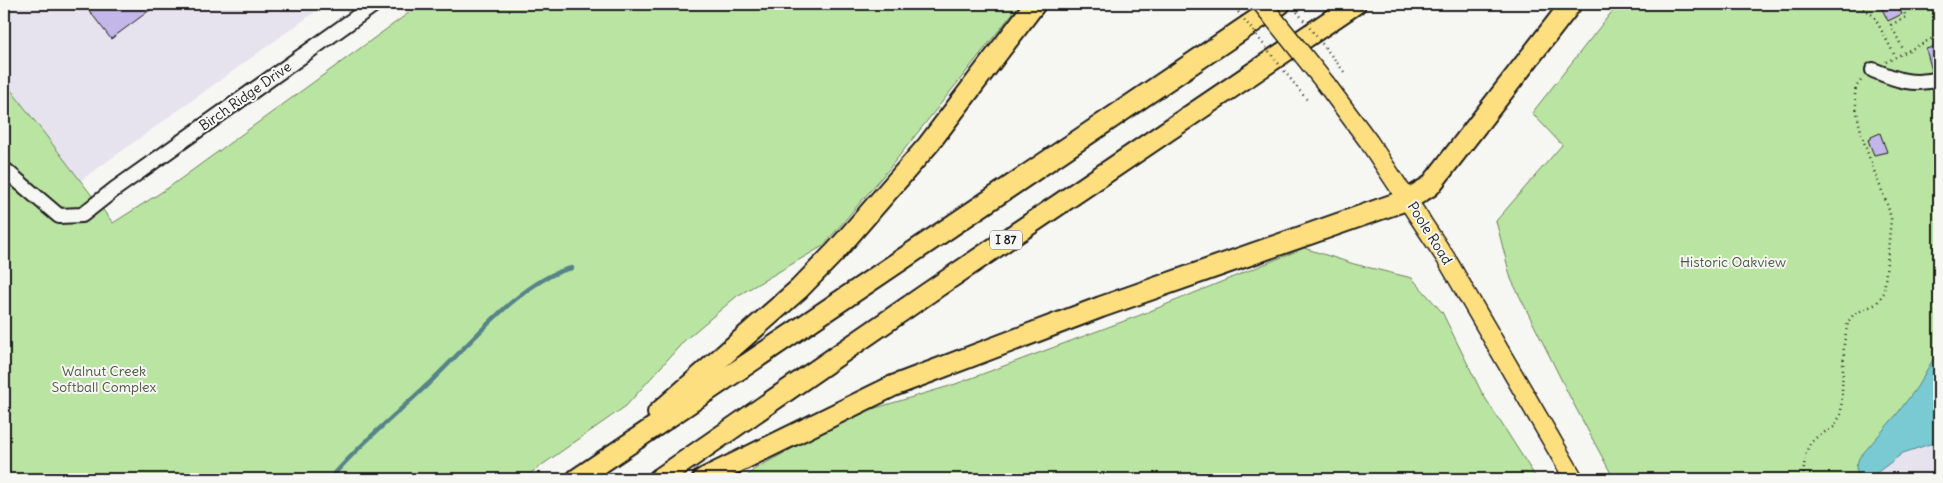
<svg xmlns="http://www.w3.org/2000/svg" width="1943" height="483" viewBox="0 0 1943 483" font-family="Delius,sans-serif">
	<rect width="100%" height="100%" fill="#f6f6f2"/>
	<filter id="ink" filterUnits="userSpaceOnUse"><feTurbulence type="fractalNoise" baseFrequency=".02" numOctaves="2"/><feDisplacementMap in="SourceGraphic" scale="10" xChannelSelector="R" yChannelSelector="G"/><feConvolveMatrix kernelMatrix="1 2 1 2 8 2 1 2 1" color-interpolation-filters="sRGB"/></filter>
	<g filter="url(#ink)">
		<!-- built -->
		<g fill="#e6e3ef">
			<path d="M4,4H326L80,181L4,81Z"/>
			<path d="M1939,386V479H1854Z"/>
		</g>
		<!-- green -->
		<g fill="#bae4a1" stroke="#6b805e">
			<path d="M421,4H1020L888,170L823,246L737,296L685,340L626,406L522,479H4V81L113,223L168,188Z"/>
			<path d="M1618,4H1939V386L1855,479H1614L1571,399L1511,279L1496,221L1562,145L1532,113Z"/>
			<path d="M1304,248L1354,264L1412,278L1442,312L1482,393L1537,479H745L753,470L839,423L869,410L953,385L1143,314Z"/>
		</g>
		<!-- water -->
		<path fill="#79cad2" stroke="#548489" d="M1939,349V441L1903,453L1870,478L1858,479L1856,467L1859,458L1897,414L1917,387Z"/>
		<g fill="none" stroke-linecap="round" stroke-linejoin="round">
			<!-- stream -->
			<path stroke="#548489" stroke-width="4.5" d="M330,479C359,445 393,417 426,386C464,351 522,278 572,268"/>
		</g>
		<!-- building -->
		<g fill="#c2b7e8" stroke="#1c1c1c">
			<path d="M84,4H158L111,39Z"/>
			<path d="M1885,4H1897L1902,14L1888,21L1882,9Z"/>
			<path d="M1939,45V70L1932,71L1926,49Z"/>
			<path d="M1880,133L1887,152L1874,155L1868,140L1871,139V137Z"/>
		</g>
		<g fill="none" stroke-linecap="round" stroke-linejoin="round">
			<!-- minor casing -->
			<g stroke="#1c1c1c" stroke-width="18">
				<g id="minor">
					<path d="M1873,70C1897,80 1913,86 1939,79"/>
					<path d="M4,169L59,216L82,215L115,189L375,4"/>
				</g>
			</g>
			<!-- major casing -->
			<g stroke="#1c1c1c" stroke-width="21">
				<path id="major" d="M1326,84L1369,142L1447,260L1574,479"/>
			</g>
			<!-- highway casing -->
			<g stroke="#1c1c1c" stroke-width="24">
				<g id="highway">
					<path d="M658,413L799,289L835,252L928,145L1035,4"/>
					<path d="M577,479L1280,4"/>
					<path d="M659,479L928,293L1355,4"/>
					<path d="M703,479L893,386L1101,307L1409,199L1430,186L1571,4"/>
				</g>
			</g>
			<!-- path -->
			<g stroke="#1c1c1c" stroke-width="2.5" stroke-dasharray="1 4" stroke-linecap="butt">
				<path d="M1854,4L1869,12L1875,18L1895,56"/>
				<path d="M1901,4L1906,17L1891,25L1904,51"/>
				<path d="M1886,62L1939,35"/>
				<path d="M1803,479L1805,455L1810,443L1818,436L1834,427L1841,414L1844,343L1848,322L1854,314L1876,304L1884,293L1891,219L1889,210C1875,171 1857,135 1855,93L1856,87L1863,78"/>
			</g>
			<!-- minor -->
			<use href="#minor" stroke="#f6f6f2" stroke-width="14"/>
			<!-- major -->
			<use href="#major" stroke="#fedf80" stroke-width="18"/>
			<!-- highway -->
			<use href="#highway" stroke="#fedf80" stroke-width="20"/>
			<!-- major-bridge casing -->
			<g stroke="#1c1c1c" stroke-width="21" stroke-linecap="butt">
				<path id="major-bridge" d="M1262,4L1326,84"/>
			</g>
			<!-- path-bridge -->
			<g stroke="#1c1c1c" stroke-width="2.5" stroke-dasharray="1 4" stroke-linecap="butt">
				<path d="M1232,4L1307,100"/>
				<path d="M1291,4L1345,73"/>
			</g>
			<!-- major-bridge -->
			<use href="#major-bridge" stroke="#fedf80" stroke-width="18"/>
		</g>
	</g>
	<g text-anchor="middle" stroke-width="4" stroke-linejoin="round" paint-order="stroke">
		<!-- shield labels -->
		<rect fill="#f6f6f2" stroke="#5d5d5c" stroke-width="1" x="990" y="230.5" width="32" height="19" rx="4"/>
		<g font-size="12" font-weight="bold" fill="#1c1c1c">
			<text x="1006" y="244">I 87</text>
		</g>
		<!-- street labels -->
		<g font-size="14" fill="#1c1c1c" stroke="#f6f6f2">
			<text transform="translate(245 96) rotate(-35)" y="5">Birch Ridge Drive</text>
			<text transform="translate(1430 233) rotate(58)" y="5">Poole Road</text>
		</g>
		<!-- park labels -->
		<g font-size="14" fill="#4b5844" stroke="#f6f6f2">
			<text x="1733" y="267">Historic Oakview</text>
			<text x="104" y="376">Walnut Creek<tspan x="104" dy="16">Softball Complex</tspan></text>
		</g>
	</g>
	<!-- margin -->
	<rect width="1943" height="483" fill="none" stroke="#f6f6f2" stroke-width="20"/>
	<rect x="10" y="10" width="1923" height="463" fill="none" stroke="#1c1c1c" stroke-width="2" filter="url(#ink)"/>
</svg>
